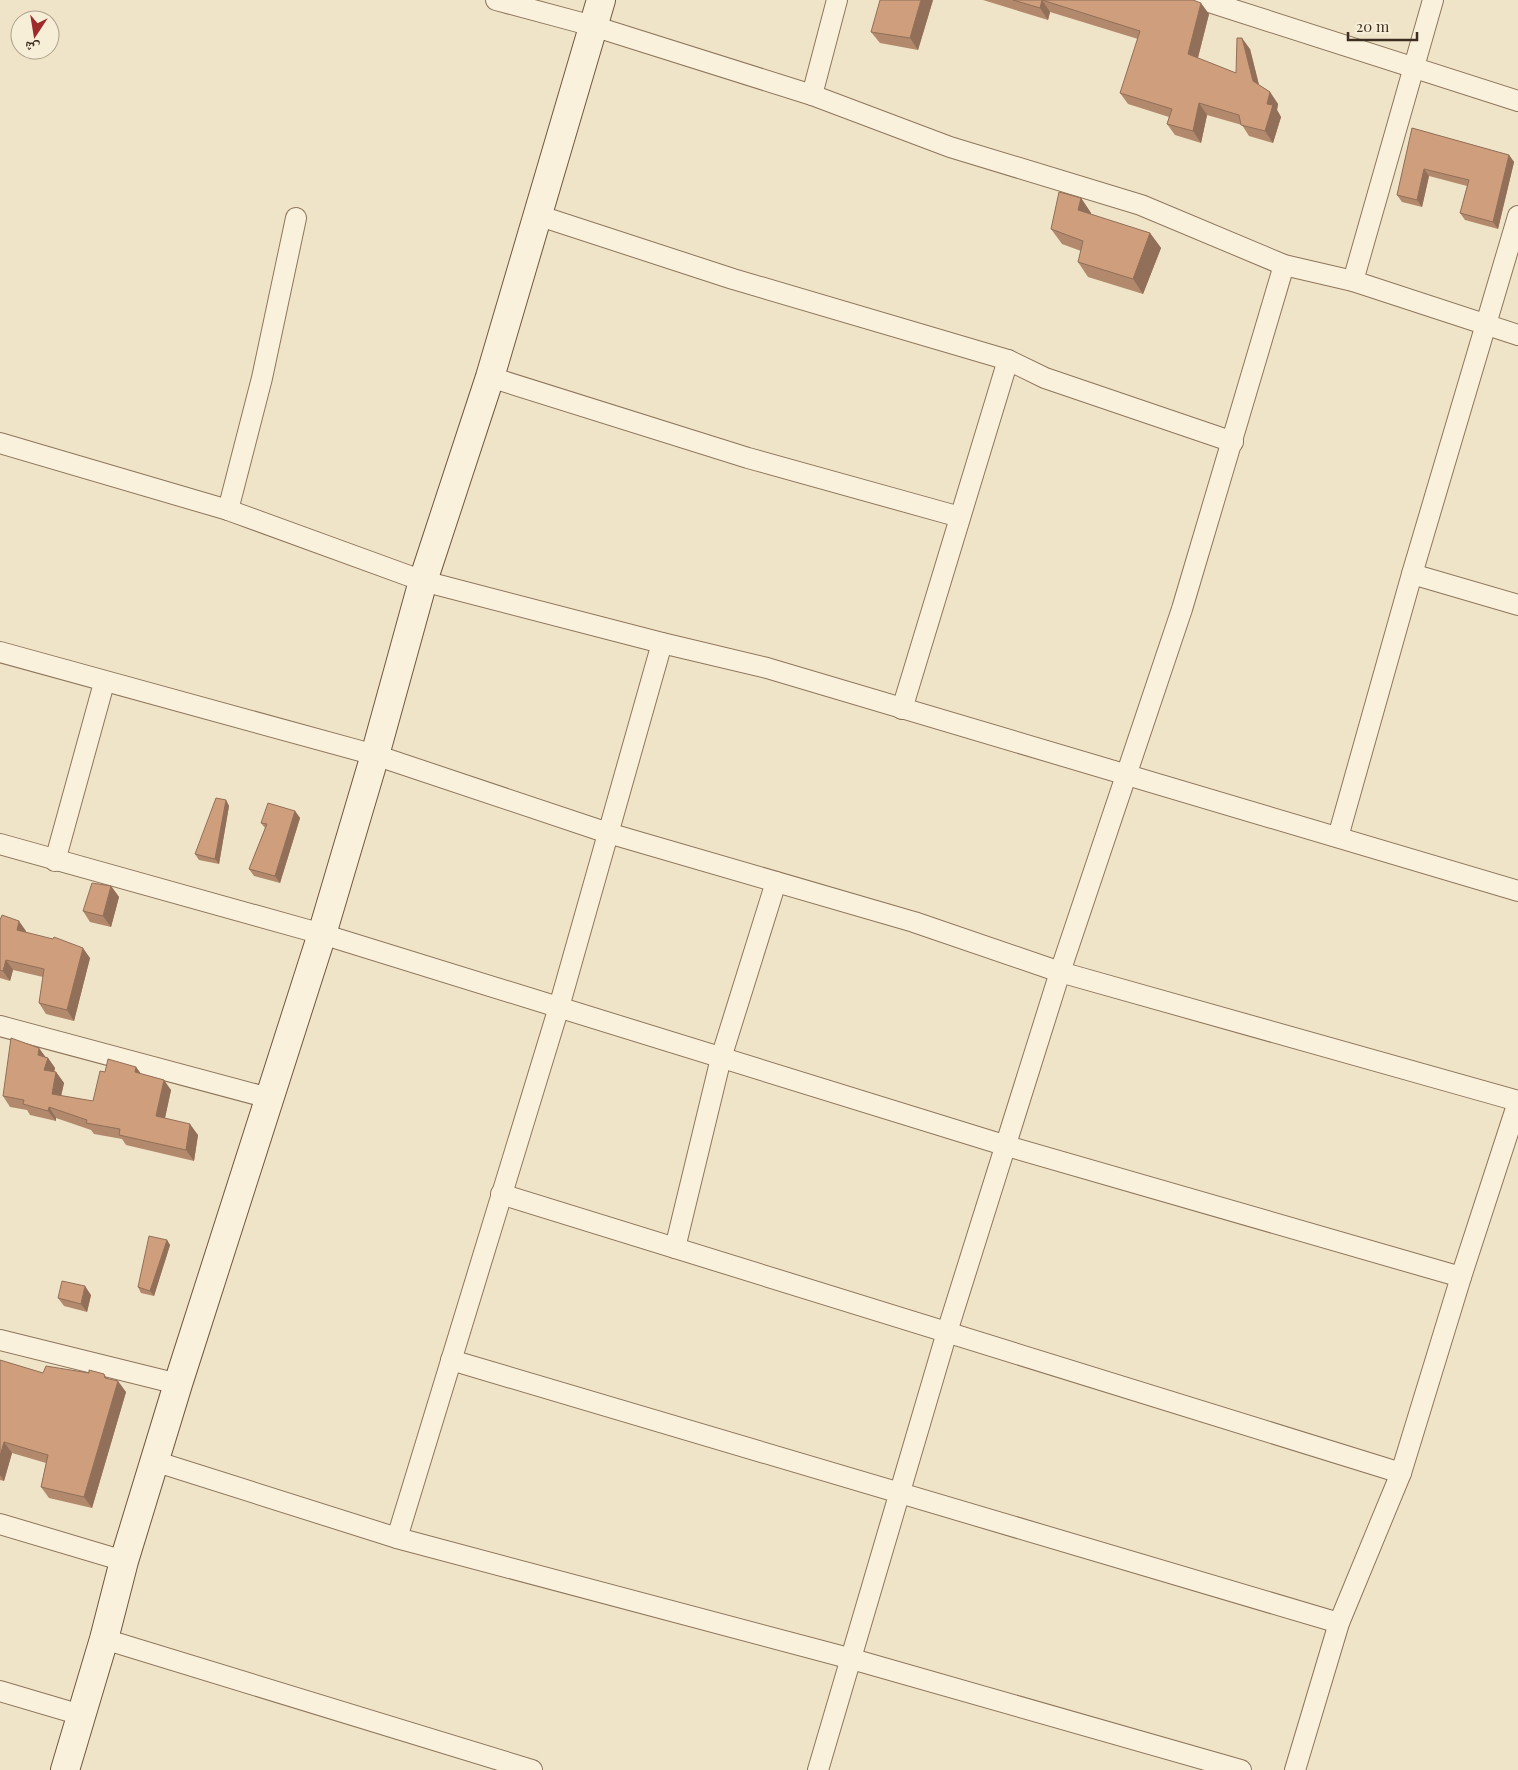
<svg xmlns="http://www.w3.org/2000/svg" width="1518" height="1770" viewBox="0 0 1518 1770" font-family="'Playfair Display','Noto Naskh Arabic',serif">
	<rect width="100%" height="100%" fill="#f0e4c8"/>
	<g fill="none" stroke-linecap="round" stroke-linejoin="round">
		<!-- street casing -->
		<g stroke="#8d765c" stroke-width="22">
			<g id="street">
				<path d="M496,0L593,26L812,95L950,147L1141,205L1284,265L1353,281L1518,335"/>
				<path d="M1203,0L1518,101"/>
				<path d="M812,95L837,0"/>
				<path d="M537,215L733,279L1008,360L1045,378L1233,442"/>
				<path d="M1353,281L1433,0"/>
				<path d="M490,377L748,458L960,517"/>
				<path d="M0,443L228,510L423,581L662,643L767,668L1518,891"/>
				<path d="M228,510L262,378L296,218"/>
				<path d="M1412,574L1518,605"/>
				<path d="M0,652L375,755L608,833L914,922L1060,972L1518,1101"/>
				<path d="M902,709L1008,360"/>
				<path d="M1338,837L1412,574L1518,216"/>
				<path d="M0,844L322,934L1007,1146L1461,1277"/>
				<path d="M55,861L104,683"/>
				<path d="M0,1026L269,1098"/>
				<path d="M501,1194L1401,1473"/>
				<path d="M675,1248L721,1058L776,882"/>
				<path d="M0,1340L178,1384"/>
				<path d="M451,1360L1339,1623"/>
				<path d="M154,1461L397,1538L852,1659L1241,1770"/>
				<path d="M0,1524L124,1561"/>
				<path d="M397,1538L559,1007L662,643"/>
				<path d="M104,1639L532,1770"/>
				<path d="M0,1691L81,1715"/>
				<path d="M818,1770L947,1332L1060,972L1182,609L1284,265"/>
				<path d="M1295,1770L1339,1623L1401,1473L1461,1277L1518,1102"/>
			</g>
		</g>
		<!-- secondary casing -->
		<g stroke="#6f573f" stroke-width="30">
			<path id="secondary" d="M65,1770L104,1639L124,1561L178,1384L322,934L375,755L423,581L490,377L601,0"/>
		</g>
		<!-- street -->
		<use href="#street" stroke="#faf1dc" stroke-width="20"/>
		<!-- secondary -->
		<use href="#secondary" stroke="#faf1dc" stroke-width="28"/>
	</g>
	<!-- wall -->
	<g fill="#b2896c">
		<path d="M933,0L918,50L880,43L871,32Z"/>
		<path d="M983,0H1193L1209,14L1198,58L1236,73L1250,49L1259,85L1270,92L1278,104L1277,110L1281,117L1273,143L1249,136L1242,125L1207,115L1201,143L1175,135L1167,124L1169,117L1128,104L1120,93L1138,39L1050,12L1048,20Z"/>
		<path d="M1412,128L1509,155L1514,162L1498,229L1465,220L1460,213L1467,186L1429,176L1422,207L1402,202L1397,195Z"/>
		<path d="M1081,198L1091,213V215L1150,233L1161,248L1143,294L1088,277L1078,262L1081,251L1062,244L1051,229Z"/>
		<path d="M226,800L229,806L219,864L199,860L195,854Z"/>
		<path d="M295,811L300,818L280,883L254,876L249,869L265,828L261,823Z"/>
		<path d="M111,886L119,897L111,927L90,922L83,911Z"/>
		<path d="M0,920L26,932L90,958L74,1021L46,1014L39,1003L43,977L13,970L10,981L0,978Z"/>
		<path d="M46,1057L48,1058L55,1068L54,1072H56L64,1083L61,1096L93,1101L105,1072L136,1067L141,1074L171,1090L165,1118L198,1135L194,1161L126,1145L122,1139L94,1134L91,1130L56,1118V1121L30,1115L27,1110L10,1107L3,1096Z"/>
		<path d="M167,1240L170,1245L154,1296L141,1293L138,1287Z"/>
		<path d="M91,1295L87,1312L64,1306L58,1298Z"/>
		<path d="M0,1360L43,1373L104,1374L108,1379L126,1392L92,1508L49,1498L41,1487L46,1463L12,1453L4,1481L0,1480Z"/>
	</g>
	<!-- shaded-wall -->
	<g fill="#916f58">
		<path d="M921,0H933L918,50L910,38Z"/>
		<path d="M1042,0L1050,12L1048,20L1040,8Z"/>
		<path d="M1201,3L1209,14L1196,65L1188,54Z"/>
		<path d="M1242,38L1250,49L1261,93L1253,81Z"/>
		<path d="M1270,92L1278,104L1277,110L1281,117L1273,143L1265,131L1267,104Z"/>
		<path d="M1199,103L1207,115L1201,143L1193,131Z"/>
		<path d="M1509,155L1514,162L1498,229L1493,222Z"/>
		<path d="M1424,169L1429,176L1422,207L1417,200Z"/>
		<path d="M1081,198L1091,213L1088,225L1078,210Z"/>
		<path d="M1150,233L1161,248L1143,294L1133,279Z"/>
		<path d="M226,800L229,806L219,864L215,859Z"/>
		<path d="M295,811L300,818L280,883L275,876Z"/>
		<path d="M111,886L119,897L111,927L103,916Z"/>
		<path d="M19,921L26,931L25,940L17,930Z"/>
		<path d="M83,948L90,958L74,1021L67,1010Z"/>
		<path d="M6,960L13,970L10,981L3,971Z"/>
		<path d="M39,1048L47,1059L48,1058L55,1068L52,1081L44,1070L38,1055Z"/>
		<path d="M136,1067L144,1078L135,1072Z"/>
		<path d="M56,1072L64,1083L59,1105L52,1094Z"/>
		<path d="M164,1080L171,1090L163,1127L156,1116Z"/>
		<path d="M49,1107L56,1118V1121L48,1111Z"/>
		<path d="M190,1124L198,1135L194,1161L186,1150Z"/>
		<path d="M167,1240L170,1245L154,1296L150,1291Z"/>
		<path d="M85,1286L91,1295L87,1312L81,1304Z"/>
		<path d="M118,1381L126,1392L92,1508L84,1497Z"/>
		<path d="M4,1442L12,1453L4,1481L0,1475V1456Z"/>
	</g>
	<!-- building -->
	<g fill="#cf9f7d" stroke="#916f58">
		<path d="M880,0H921L910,38L871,32Z"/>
		<path d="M1013,0H1193L1201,3L1188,54L1236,73L1237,38H1242L1253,81L1270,92L1267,104L1273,105L1265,131L1241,125L1239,115L1199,103L1193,131L1167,124L1172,109L1120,93L1140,31L1042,0L1040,8Z"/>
		<path d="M1412,128L1509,155L1493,222L1460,213L1469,180L1424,169L1417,200L1397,195Z"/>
		<path d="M1059,192L1081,198L1078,210L1150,233L1133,279L1078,262L1083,241L1051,229Z"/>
		<path d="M216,798L226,800L215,859L195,854Z"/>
		<path d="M268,803L295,811L275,876L249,869L267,824L261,823Z"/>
		<path d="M92,883L111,886L103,916L83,911Z"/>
		<path d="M2,915L19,921L17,930L53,939L54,937L83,948L67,1010L39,1003L44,969L6,960L3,971L0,970V920Z"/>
		<path d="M11,1038L39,1048L38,1055L48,1058L44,1070L56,1072L52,1094L93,1101L100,1071L105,1072L108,1059L136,1067L135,1072L164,1080L156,1116L190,1124L186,1150L119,1135L120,1129L86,1123L87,1120L49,1107L48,1111L23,1104L24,1100L3,1096Z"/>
		<path d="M149,1236L167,1240L150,1291L138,1287Z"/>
		<path d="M62,1281L85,1286L81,1304L58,1298Z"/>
		<path d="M0,1360L43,1373L46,1366L89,1373V1370L104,1374L105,1378L118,1381L84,1497L41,1487L48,1455L4,1442L0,1456Z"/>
	</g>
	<!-- north arrow -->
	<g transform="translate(35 35) rotate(192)"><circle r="24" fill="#f7eed8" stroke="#ada18e"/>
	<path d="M0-4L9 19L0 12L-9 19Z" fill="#9e2a2b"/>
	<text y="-8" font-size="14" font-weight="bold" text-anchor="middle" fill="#3d2e20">ش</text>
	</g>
	<!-- scale -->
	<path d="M1348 32v8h69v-8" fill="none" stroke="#3d2e20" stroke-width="2.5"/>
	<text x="1356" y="32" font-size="15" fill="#3d2e20" stroke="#f7eed8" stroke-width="4" paint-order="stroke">20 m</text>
</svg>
